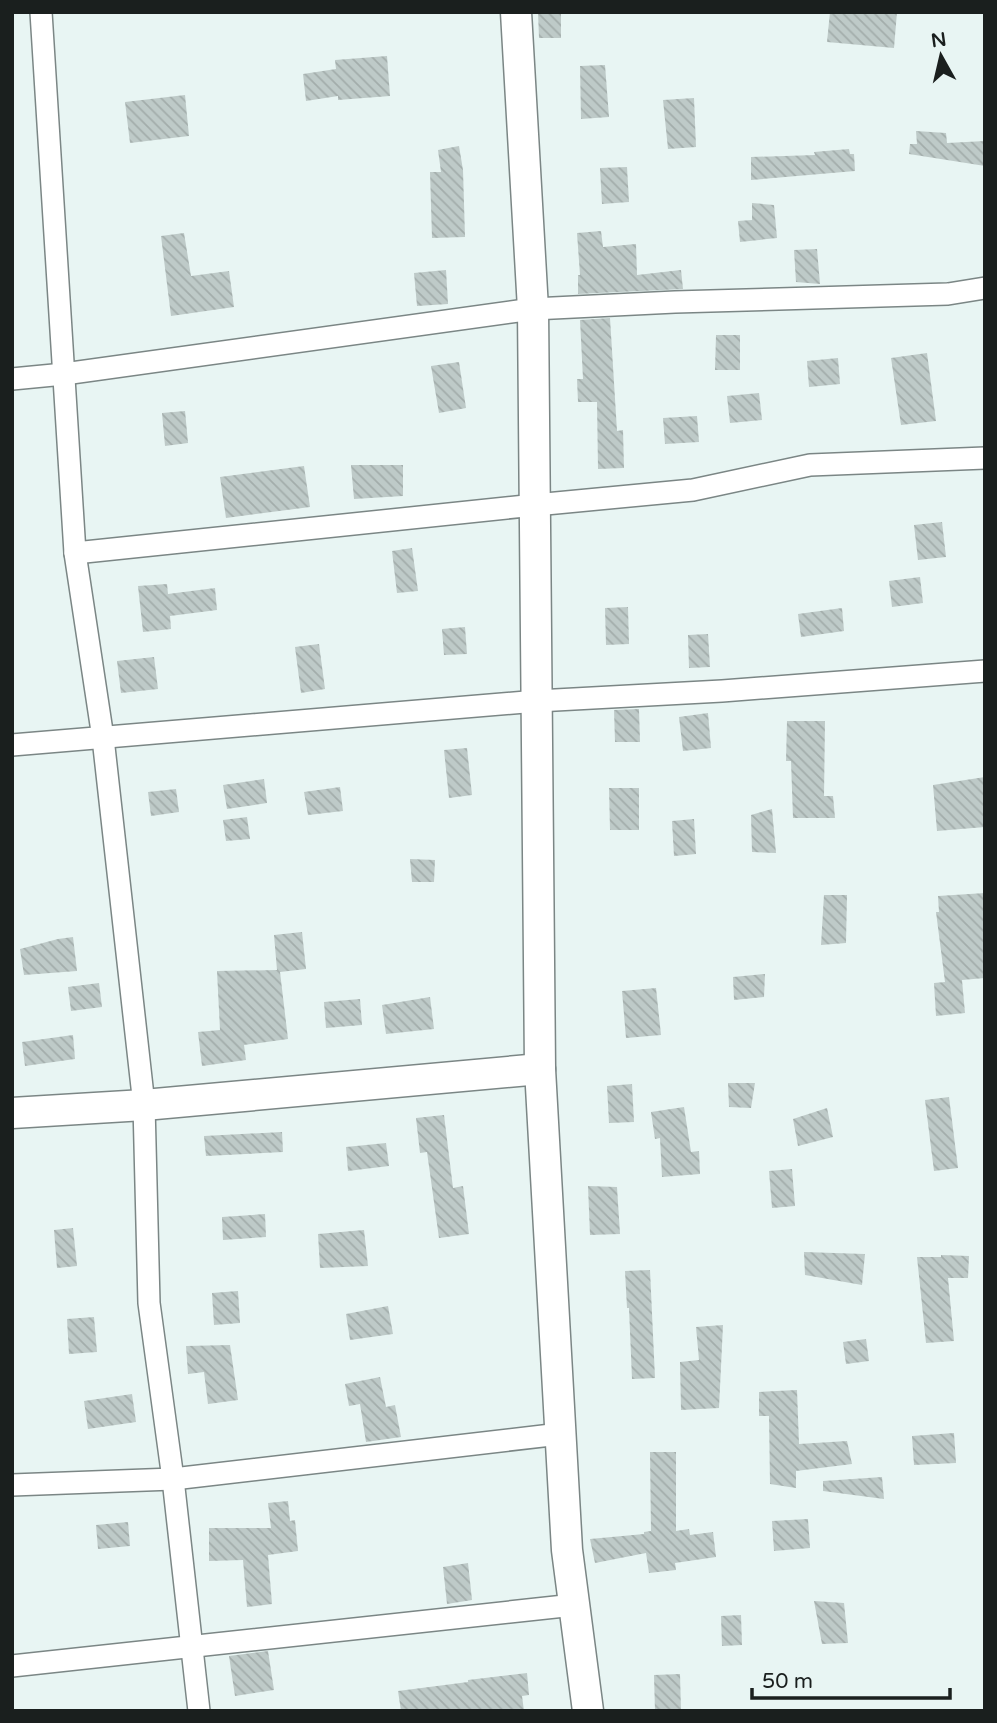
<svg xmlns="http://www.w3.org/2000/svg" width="997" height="1723" viewBox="0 0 997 1723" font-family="'Varela Round',sans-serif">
	<defs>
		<pattern id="building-back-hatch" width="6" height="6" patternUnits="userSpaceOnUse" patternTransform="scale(1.75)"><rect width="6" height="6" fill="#becac8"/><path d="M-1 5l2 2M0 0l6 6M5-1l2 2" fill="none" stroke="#a3adab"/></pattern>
	</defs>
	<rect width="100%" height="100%" fill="#e8f5f3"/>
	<!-- building -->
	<g fill="url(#building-back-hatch)">
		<path d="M538,12H561V38H539Z"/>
		<path d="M830,12H897L894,48L827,42Z"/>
		<path d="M387,56L390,96L338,100V96L306,101L303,74L336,69L335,60Z"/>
		<path d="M605,65L609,117L581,119L580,66Z"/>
		<path d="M185,95L189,136L130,143L125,102Z"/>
		<path d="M694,98L696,147L668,149L663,100Z"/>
		<path d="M916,131L946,133L947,143L985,141V166L909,154L910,144H917Z"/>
		<path d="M459,146L463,170L465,237L432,238L430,172H441L438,150Z"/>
		<path d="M849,149L850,154H854L855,171L751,180V157L815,155L814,152Z"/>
		<path d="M627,167L629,202L602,204L600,168Z"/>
		<path d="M752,203L774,205L777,238L740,242L738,221L752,220Z"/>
		<path d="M601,231L603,247L636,244L637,275L681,270L683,289L578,294V275H580L577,233Z"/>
		<path d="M184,233L191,276L229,271L234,307L171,316L161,236Z"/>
		<path d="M817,249L820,284L796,282L794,250Z"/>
		<path d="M446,270L448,304L417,306L414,273Z"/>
		<path d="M610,318L617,431L623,430L624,468L598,469L597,402H578L577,379H583L580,320Z"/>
		<path d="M716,335H740V370H715Z"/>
		<path d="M927,353L936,421L901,425L891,358Z"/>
		<path d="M838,358L840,384L809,387L807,361Z"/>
		<path d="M459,362L466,408L439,413L431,366Z"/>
		<path d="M759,393L762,420L730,423L727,396Z"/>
		<path d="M185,411L188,443L165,446L162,413Z"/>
		<path d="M697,416L699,442L665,444L663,418Z"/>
		<path d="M351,465H403V496L354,499Z"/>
		<path d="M304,466L310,507L226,518L220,477Z"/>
		<path d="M942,522L946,557L918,560L914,525Z"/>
		<path d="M412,548L418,591L397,593L392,551Z"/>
		<path d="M920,577L923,603L892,607L889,581Z"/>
		<path d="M167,584L168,594L215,588L217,610L170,616L171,629L143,632L138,586Z"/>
		<path d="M628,607L629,644L606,645L605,608Z"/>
		<path d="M842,608L844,631L801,637L798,614Z"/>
		<path d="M465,627L467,654L444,655L442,629Z"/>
		<path d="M708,634L710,667L689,668L688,635Z"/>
		<path d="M319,644L325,689L301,693L295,647Z"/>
		<path d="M154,657L158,689L121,693L117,661Z"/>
		<path d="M639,709L640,742H615L614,710Z"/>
		<path d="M708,713L711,748L683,751L679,717Z"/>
		<path d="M787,721H825L824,796H833L835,818H793L791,761H786Z"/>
		<path d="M467,748L472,795L449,798L444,750Z"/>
		<path d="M985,777V827L937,831L933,785Z"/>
		<path d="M264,779L267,803L227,809L223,785Z"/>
		<path d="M340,787L343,811L308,815L304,792Z"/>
		<path d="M609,788H639V830H610Z"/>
		<path d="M176,789L179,812L151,816L148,792Z"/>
		<path d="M772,809L776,853L752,852L751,815Z"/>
		<path d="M247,817L250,839L226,841L223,820Z"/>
		<path d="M694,819L696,854L674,856L672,821Z"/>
		<path d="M410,859L435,860L434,882H412Z"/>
		<path d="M985,893V978L962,980L965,1013L936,1016L934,983L945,982L936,912H939L938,896Z"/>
		<path d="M824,895H847L846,943L821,945Z"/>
		<path d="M302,932L306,969L280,972L288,1039L244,1045L246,1060L202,1066L198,1032L220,1030L217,971L277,970L274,935Z"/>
		<path d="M73,937L77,971L24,975L20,949L58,939Z"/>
		<path d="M765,974L764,997L734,1000L733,977Z"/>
		<path d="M99,983L102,1007L71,1011L68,987Z"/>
		<path d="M656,988L661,1035L626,1038L622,991Z"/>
		<path d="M430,997L434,1029L386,1034L382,1005Z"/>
		<path d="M360,999L362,1025L326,1028L324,1002Z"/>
		<path d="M73,1035L75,1059L25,1066L22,1042Z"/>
		<path d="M728,1083H755L751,1108L729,1107Z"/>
		<path d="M632,1084L634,1122L609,1123L607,1086Z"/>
		<path d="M949,1097L958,1168L934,1171L925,1100Z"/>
		<path d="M684,1107L691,1152L699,1151L700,1174L662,1177L660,1138L655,1139L651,1112Z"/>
		<path d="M827,1108L833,1137L798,1146L793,1119Z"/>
		<path d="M444,1115L453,1188L463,1186L469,1234L439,1238L427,1152L420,1153L416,1118Z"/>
		<path d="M282,1132L283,1152L206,1156L204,1136Z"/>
		<path d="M386,1143L389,1166L348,1171L346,1147Z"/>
		<path d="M792,1169L795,1206L772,1208L769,1171Z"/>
		<path d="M588,1186L617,1187L620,1234L590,1235Z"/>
		<path d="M265,1214L266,1237L223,1240L222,1217Z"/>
		<path d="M73,1228L77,1266L57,1268L54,1230Z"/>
		<path d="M364,1230L368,1266L320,1268L318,1234Z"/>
		<path d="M804,1252L865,1254L862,1285L805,1275Z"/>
		<path d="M941,1255L969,1256L968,1278H948L954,1341L926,1343L917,1257H941Z"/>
		<path d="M650,1270L655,1378L632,1379L629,1308H627L625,1271Z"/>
		<path d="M238,1291L240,1323L214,1325L212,1293Z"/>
		<path d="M388,1306L393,1334L350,1340L346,1314Z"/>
		<path d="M94,1317L97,1352L69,1354L67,1319Z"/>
		<path d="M723,1325L719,1408L681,1410L680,1362L699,1360L696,1327Z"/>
		<path d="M866,1339L869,1361L846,1364L843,1342Z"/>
		<path d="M230,1345L238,1400L208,1404L204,1372L188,1374L186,1346Z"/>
		<path d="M380,1377L386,1407L395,1405L401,1437L366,1442L360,1404L349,1406L345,1384Z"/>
		<path d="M797,1390L799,1444L847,1441L852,1464L796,1471V1488L770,1484L769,1416H759V1392Z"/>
		<path d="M132,1394L136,1422L88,1429L84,1401Z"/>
		<path d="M954,1433L956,1463L914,1465L912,1436Z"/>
		<path d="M650,1452H676V1531L689,1529L690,1535L713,1532L716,1557L675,1563L676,1570L649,1573L646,1553L595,1563L590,1539L644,1534V1532L651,1531Z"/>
		<path d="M882,1477L884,1499L823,1491V1481Z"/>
		<path d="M288,1501L290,1521L295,1520L298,1551L268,1555L272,1604L247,1607L243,1560L209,1561V1528H271L268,1503Z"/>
		<path d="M808,1519L810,1548L774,1551L772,1521Z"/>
		<path d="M128,1522L130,1546L98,1549L96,1525Z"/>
		<path d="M468,1563L472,1600L447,1604L443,1567Z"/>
		<path d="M814,1601L844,1603L848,1643L822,1644Z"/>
		<path d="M741,1615L742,1645L722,1646L721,1616Z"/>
		<path d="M268,1651L274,1690L235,1696L229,1656Z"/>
		<path d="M527,1673L529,1695L522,1696L524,1711H401L398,1691L468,1682V1680Z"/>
		<path d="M680,1674L681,1711H655L654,1675Z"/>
	</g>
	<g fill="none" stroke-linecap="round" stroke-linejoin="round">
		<!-- street casing -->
		<g stroke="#7b8685" stroke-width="24">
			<g id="street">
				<path d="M41,12L75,553L103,738L144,1105L149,1303L173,1479L199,1711"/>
				<path d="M12,379L64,374L533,309L675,302L948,294L985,288"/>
				<path d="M75,553L535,505L693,490L810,465L985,458"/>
				<path d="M12,745L537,701L722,691L985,671"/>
				<path d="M12,1485L173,1479L560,1434"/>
				<path d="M12,1666L574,1605"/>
			</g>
		</g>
		<!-- secondary casing -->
		<g stroke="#7b8685" stroke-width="33">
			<g id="secondary">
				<path d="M516,12L533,309L540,1069L567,1550L588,1711"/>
				<path d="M12,1113L144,1105L540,1069"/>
			</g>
		</g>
		<!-- street -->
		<use href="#street" stroke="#fff" stroke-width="21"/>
		<!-- secondary -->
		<use href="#secondary" stroke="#fff" stroke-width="30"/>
	</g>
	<!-- border -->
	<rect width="997" height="1723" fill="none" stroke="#1a1f1e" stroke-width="28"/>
	<!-- north arrow -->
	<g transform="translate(941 56) rotate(352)" stroke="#e8f5f3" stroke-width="5" paint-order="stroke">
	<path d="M0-5L12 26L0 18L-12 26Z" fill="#1a1f1e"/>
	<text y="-10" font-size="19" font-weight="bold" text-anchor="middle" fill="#1a1f1e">N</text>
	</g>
	<!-- scale -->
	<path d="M752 1688v10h198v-10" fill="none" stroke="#1a1f1e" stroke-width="3.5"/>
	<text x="762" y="1688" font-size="21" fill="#1a1f1e" stroke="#e8f5f3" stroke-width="5" paint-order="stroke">50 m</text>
</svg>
